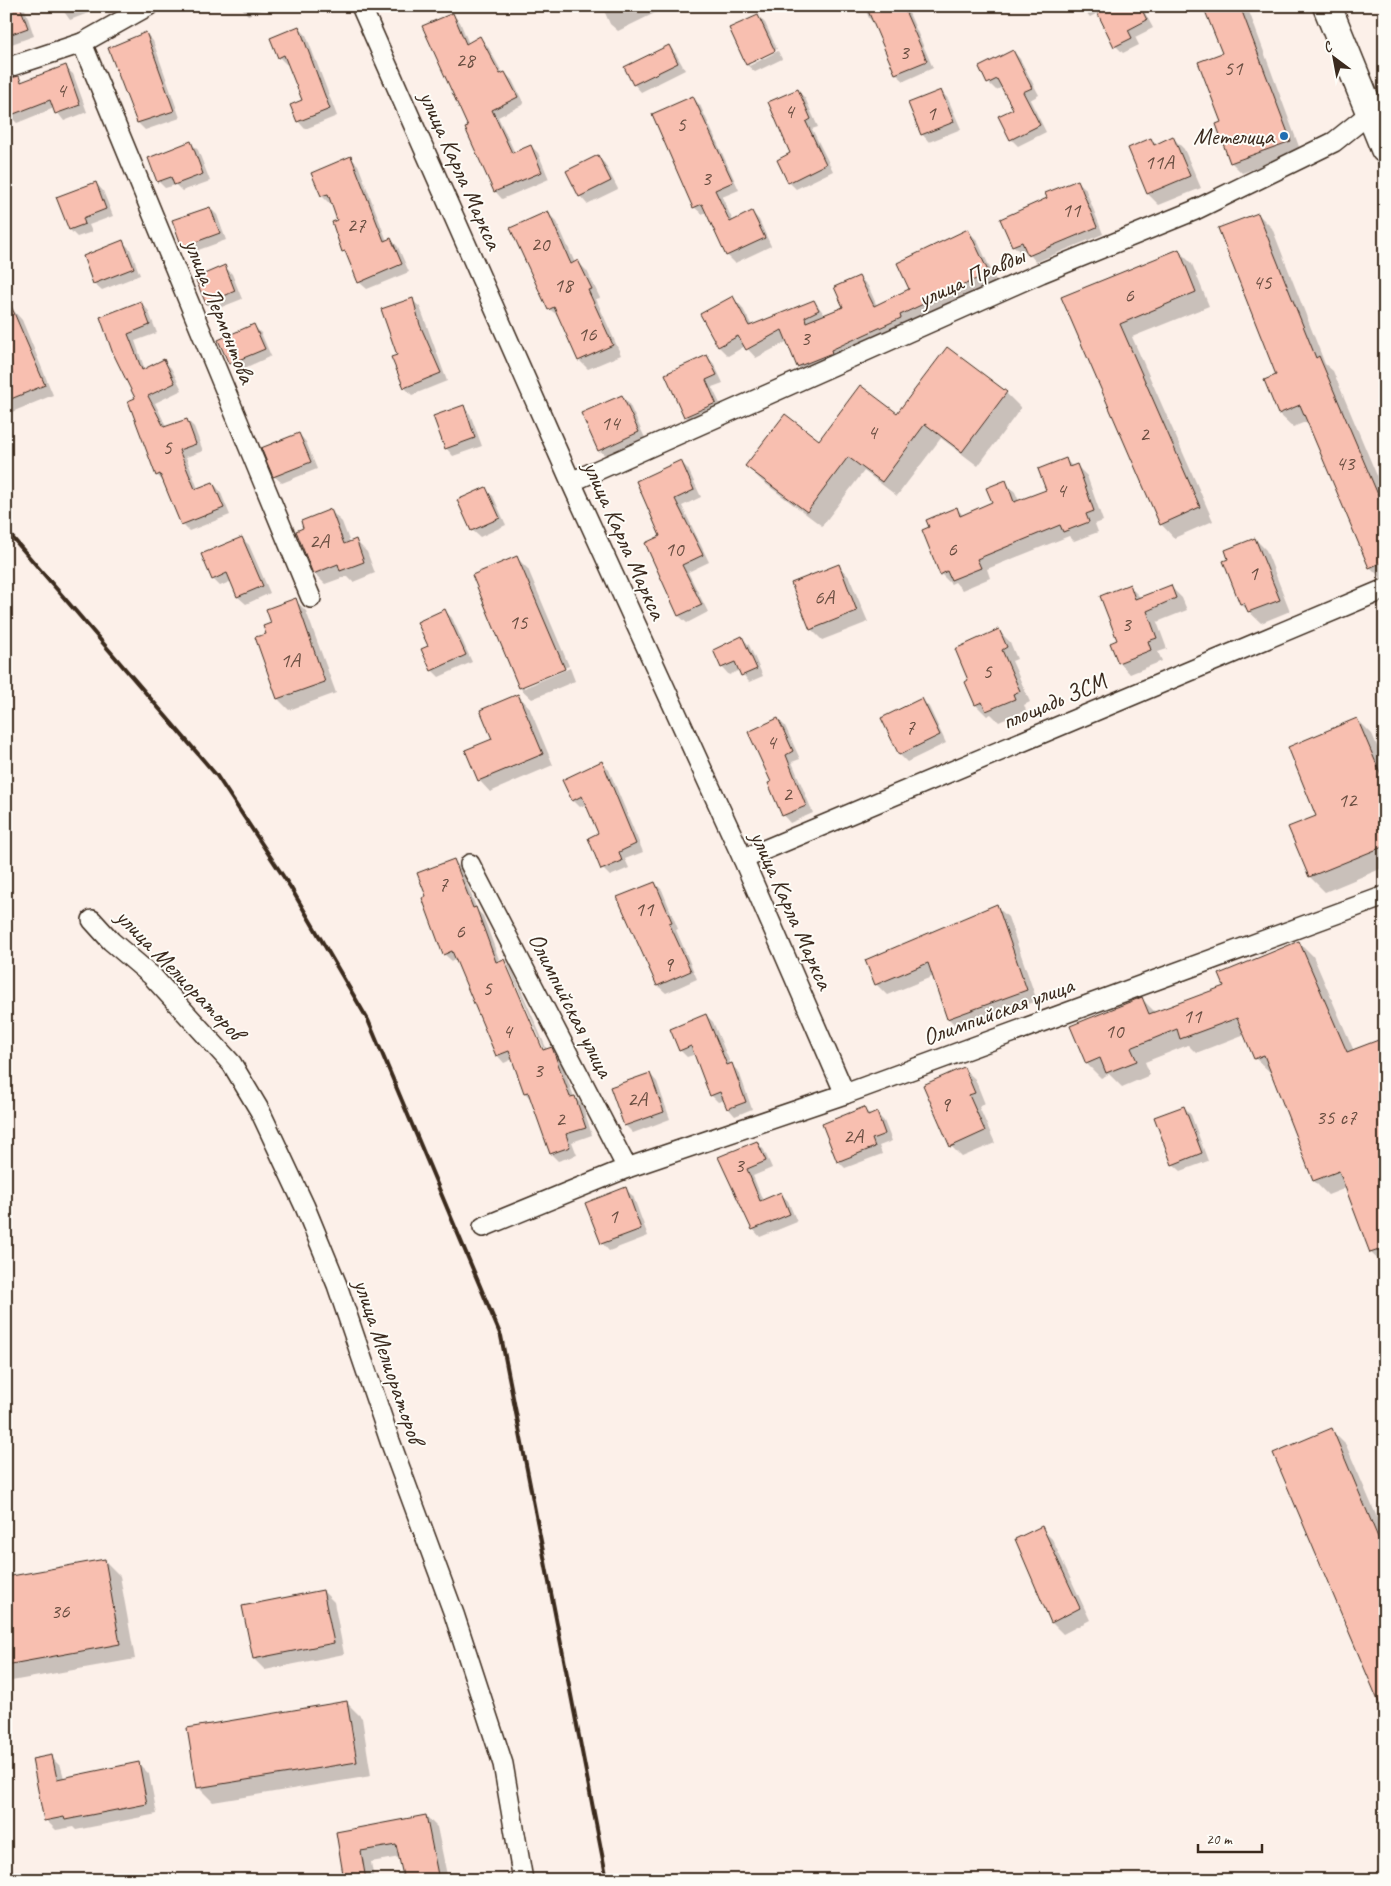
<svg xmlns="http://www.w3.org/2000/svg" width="1391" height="1886" viewBox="0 0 1391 1886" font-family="Caveat,sans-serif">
	<rect width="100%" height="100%" fill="#fcf0e9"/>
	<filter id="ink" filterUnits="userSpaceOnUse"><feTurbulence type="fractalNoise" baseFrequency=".02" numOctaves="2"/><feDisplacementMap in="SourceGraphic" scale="10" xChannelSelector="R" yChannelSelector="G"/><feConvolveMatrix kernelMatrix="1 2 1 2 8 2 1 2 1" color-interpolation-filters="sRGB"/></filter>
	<g filter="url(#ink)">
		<!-- shadow -->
		<g fill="#0003" fill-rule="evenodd">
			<path d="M6,6H24L34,36L6,46Z"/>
			<path d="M60,6H95L96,10L70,20Z"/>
			<path d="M240,6H271L248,15Z"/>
			<path d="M602,6H656L659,11L618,31L610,24Z"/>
			<path d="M864,6H906L933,68L904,81L896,74L875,24L869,18Z"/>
			<path d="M1081,6H1103L1105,9L1090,17Z"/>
			<path d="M1127,6H1141L1153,28L1135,37L1139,45L1123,53L1116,46Z"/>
			<path d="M1205,6H1247L1301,152L1242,173L1231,162L1223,123L1224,53Z"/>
			<path d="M453,15L460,22L469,44L480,38L487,45L503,74L505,73L512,80L524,104L498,117L515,153L531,146L538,153L549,179L502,199L495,191L470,128Z"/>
			<path d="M758,16L765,23L777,49L749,63V66L778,51L782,59L755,72L747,65L730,29Z"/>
			<path d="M299,28L306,35L337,116L305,129L298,121L303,101L288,64H286L279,57Z"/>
			<path d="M146,33L153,41L180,118L145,130L138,123Z"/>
			<path d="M669,46L676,54L685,70L641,92L634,84Z"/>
			<path d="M1013,51L1020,59L1039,95L1030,100L1046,132L1018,146L1011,139L1014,110L1003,87L996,90L989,83Z"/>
			<path d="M65,67L73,74L87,112L64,121L54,108L17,123L10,116L6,106L18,77L24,82Z"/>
			<path d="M797,90L805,98L818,127L812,129L833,171L796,189L789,182Z"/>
			<path d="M941,91L948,99L961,129L929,142L922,134Z"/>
			<path d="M693,98L700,105L739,190L722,197L733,221L752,212L759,220L771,246L735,263L727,255L707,212L702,214L694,207Z"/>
			<path d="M1173,138L1184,149L1201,188L1159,205L1148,194L1129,149L1151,139L1156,145Z"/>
			<path d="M191,143L198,150L210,181L182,191L176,185L165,188L158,181Z"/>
			<path d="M598,157L605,164L618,189L587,204L580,196L568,172Z"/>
			<path d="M351,158L358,165L387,241L391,239L398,247L409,272L367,289L359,282L348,255L343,251L339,220L332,202L329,203L322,196Z"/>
			<path d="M1077,181L1085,188L1103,234L1036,262L1026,250L1020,252L1013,245L1049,199Z"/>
			<path d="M96,183L103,191L113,216L89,225L92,232L77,237L70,230L58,198Z"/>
			<path d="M210,208L217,215L226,240L190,253L183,246Z"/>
			<path d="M548,213L557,222L575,263L578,262L587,271L600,298L596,299L621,355L588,369L579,360L560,317L549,309Z"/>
			<path d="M1258,214L1272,228L1325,364L1333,371L1385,495L1384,581L1370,567L1308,421L1293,427L1279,414L1265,380L1277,375Z"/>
			<path d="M968,231L977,240L997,283L806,375L798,366L788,341L756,358L745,346L728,356L719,347L702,314L733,298L742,307L752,326L814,301L825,315L845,307L859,277L868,286L877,306L911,289Z"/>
			<path d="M122,241L130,249L140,275L102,290L94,283Z"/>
			<path d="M1178,250L1192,264L1209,306L1132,337L1213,521L1174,538L1161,524L1063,298Z"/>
			<path d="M225,267L232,274L242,299L214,310L207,303Z"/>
			<path d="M412,300L420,307L447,381L412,395L405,388L393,358L399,355Z"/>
			<path d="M141,303L148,310L157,333L135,341L145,370L164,361L171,368L182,390L155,403L167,428L187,420L194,427L203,451L186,457L198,489L213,483L220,491L230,515L189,531L182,524L164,482L157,475L137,398L113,351Z"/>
			<path d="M13,310L22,320L53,395L7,414L6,313Z"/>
			<path d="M254,326L261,333L271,356L238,371L230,363Z"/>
			<path d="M707,356L714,364L723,383L712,387L723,410L693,424L685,416Z"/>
			<path d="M1006,393L1021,408L978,466L941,438L897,496L864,471L822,526L762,481L747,466L897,415Z"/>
			<path d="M622,396L629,404L646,440L607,457L599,450Z"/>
			<path d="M463,407L470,414L482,446L453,456L446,448Z"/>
			<path d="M299,434L306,442L317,469L282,483L274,476Z"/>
			<path d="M1065,459L1073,467L1077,466L1087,476L1103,521L1095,524L1098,532L1074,541L1069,536L987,569L990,578L962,590L955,582L951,584L941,574L957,509L964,516L994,503L1005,482L1015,492L1019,501L1048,490Z"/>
			<path d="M681,462L688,469L701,497L682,506L709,562L688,572L708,612L687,623L679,616L647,544L662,536Z"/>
			<path d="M485,489L493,496L506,525L480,537L472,530Z"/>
			<path d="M331,511L342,522L350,543L356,541L367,552L375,573L353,582L347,576L325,584L314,573Z"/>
			<path d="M242,538L249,545L270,593L246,604L238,597L232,581L220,586L213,579Z"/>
			<path d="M1255,539L1266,550L1290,611L1261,623L1241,604Z"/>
			<path d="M517,558L528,569L569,666L524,685V688L570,668L575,681L532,699L520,688L473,576Z"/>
			<path d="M838,565L849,577L868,622L822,640L811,629Z"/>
			<path d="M1129,586L1141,598L1171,587L1182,598L1187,610L1157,622L1167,649L1158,652L1162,661L1130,674L1119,662V641Z"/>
			<path d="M295,600L306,611L336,693L289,710L278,699L268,634L272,624Z"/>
			<path d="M445,611L452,618L472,662L439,677L432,670L430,647Z"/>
			<path d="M999,631L1010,642L1017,659L1012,661L1030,702L1024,705L1026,710L999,722L991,714L987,716L976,705L970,681Z"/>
			<path d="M742,638L749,645L763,676L749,682L740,670L729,675L722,667Z"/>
			<path d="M518,695L529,707L553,765L490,792L479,780L494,740Z"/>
			<path d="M922,700L929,707L946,743L907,762L900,755Z"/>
			<path d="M778,719L785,726L800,759L792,762L813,813L790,823L783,815L772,783Z"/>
			<path d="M1357,719L1372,734L1385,765V867L1325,892L1310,877L1290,828L1318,816Z"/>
			<path d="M602,763L609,770L643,852L625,859L629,868L610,876L603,869L600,834L587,804L580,807L573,800Z"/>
			<path d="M453,860L461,868L477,910L483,916L500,962L503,960L511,967L547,1050L552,1049L559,1056L574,1097L582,1104L592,1135L572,1142L577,1155L558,1161L551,1154L533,1101L525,1093L513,1059L504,1063L497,1055L457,959L452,961L444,954L428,897ZM506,967H509L547,1055L545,1056Z"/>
			<path d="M655,883L662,890L678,929L676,930L697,979L666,993L658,986L619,898Z"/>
			<path d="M996,906L1008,917L1037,1001L959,1029L948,1018L934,976L887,995L876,984Z"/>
			<path d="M1299,942L1313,956L1354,1051L1380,1040L1385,1045V1266L1371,1253L1346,1188L1328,1195L1314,1181L1272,1071L1270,1072L1255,1058L1245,1034L1196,1053L1188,1045L1145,1062L1150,1075L1122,1087L1109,1074L1101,1078L1087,1064L1142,999L1156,1013L1226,987Z"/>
			<path d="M706,1015L713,1022L731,1065L739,1072L752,1109L735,1116L728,1108L725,1100L718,1102L711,1095L696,1054L687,1057L680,1050Z"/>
			<path d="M963,1068L975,1079L985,1104L979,1107L995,1143L962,1157L951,1146Z"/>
			<path d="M650,1074L657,1082L670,1119L633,1133L625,1125Z"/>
			<path d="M1184,1107L1191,1115L1208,1161L1181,1171L1173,1164Z"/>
			<path d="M864,1109L871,1116L877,1114L884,1121L892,1141L879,1146L882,1154L845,1168L838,1161Z"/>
			<path d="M757,1142L764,1150L772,1168L753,1176L763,1201L781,1194L788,1201L797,1222L760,1237L753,1229L720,1158Z"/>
			<path d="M625,1189L633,1196L648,1236L609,1251L602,1243Z"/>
			<path d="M1331,1430L1346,1445L1385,1536V1714Z"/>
			<path d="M1041,1528L1052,1539L1090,1620L1063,1634L1052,1623L1016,1539Z"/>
			<path d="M105,1561L120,1576L135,1659L6,1682V1578Z"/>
			<path d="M323,1591L334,1602L344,1654L265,1670L254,1659Z"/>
			<path d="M347,1703L362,1718L371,1776L213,1802L198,1787Z"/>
			<path d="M51,1757L61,1767L64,1778L139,1764L149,1774L157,1814L76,1830L73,1827L56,1830L46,1820Z"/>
			<path d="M426,1816L437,1827L448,1880H405L400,1857L371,1862L374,1880H346L337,1833Z"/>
		</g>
		<!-- building -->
		<g fill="#f8bfb0" stroke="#3b2a1e">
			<path d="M6,6H20L28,28L6,36Z"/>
			<path d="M866,6H903L927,61L895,74Z"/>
			<path d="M1094,6H1140L1147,20L1128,30L1132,38L1114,47Z"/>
			<path d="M1203,6H1240L1291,141L1230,163L1216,124L1221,122L1198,62L1222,53Z"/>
			<path d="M453,13L466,44L480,36L500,74L505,72L518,97L492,110L512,153L531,145L542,172L494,192L465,128L468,127L422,26Z"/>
			<path d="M758,15L775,51L746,65L729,28Z"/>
			<path d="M299,26L330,109L297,122L290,105L302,100L284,55L278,58L270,38Z"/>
			<path d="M146,32L174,111L137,123L108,48Z"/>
			<path d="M669,45L678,63L633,85L624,67Z"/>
			<path d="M1013,50L1032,88L1023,92L1040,125L1010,140L998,116L1013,109L997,79L987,84L979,67Z"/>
			<path d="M66,65L80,105L55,114L50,100L6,117V79L19,76L21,82Z"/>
			<path d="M798,89L811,119L806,122L826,164L788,183L777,160L790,153L768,102Z"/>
			<path d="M941,90L954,122L921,135L908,103Z"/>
			<path d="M693,96L733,182L715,190L730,222L752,211L765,238L726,256L702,204L693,208L652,114Z"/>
			<path d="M1173,136L1190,176L1147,194L1128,148L1151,138L1154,145Z"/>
			<path d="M191,141L203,174L174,185L171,177L157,182L148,158Z"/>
			<path d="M598,155L611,181L579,197L566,171Z"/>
			<path d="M351,156L384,241L391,238L402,264L358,283L345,251L342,252L332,222L337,220L328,194L321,196L311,173Z"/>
			<path d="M1078,180L1097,227L1028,256L1022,242L1012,246L1000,219L1047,198L1045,193Z"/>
			<path d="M96,182L106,209L83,218L85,224L69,230L56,197Z"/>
			<path d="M210,207L220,233L182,247L172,220Z"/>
			<path d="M548,211L571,264L578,260L592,289L588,290L613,345L578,361L554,307L548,310L510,228Z"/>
			<path d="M1258,213L1316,358L1319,356L1385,511V561L1369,568L1300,405L1278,414L1264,380L1276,375L1218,228Z"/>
			<path d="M968,229L989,273L900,315L901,318L831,350L832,353L797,367L782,330L746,350L738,336L718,347L700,314L733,296L749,326L814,300L819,310L805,317L806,322L843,307L834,287L859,276L874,306L909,289L897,263Z"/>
			<path d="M123,240L134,268L93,284L83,256Z"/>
			<path d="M1179,249L1196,292L1120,324L1200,507L1160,525L1061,297Z"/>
			<path d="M225,265L235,291L206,304L195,278Z"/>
			<path d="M6,294L45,385L6,401Z"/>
			<path d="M413,298L420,325L441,373L404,388L391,357L397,355L381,309Z"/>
			<path d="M141,301L150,325L128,334L142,370L164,359L175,383L148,396L164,427L187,419L196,444L179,450L195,489L213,482L224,508L181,525L160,474L156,476L128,401L135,398L112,351L100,317Z"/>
			<path d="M254,324L265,349L229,364L218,340Z"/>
			<path d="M947,347L1007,392L962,452L925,424L882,482L848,457L807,512L745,466L785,414L819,440L860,385L897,413Z"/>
			<path d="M707,355L717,375L706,380L716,403L684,417L665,374Z"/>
			<path d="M622,395L639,432L598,451L581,413Z"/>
			<path d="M464,405L475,438L445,449L433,416Z"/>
			<path d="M299,433L311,462L273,477L261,448Z"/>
			<path d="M1066,458L1069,467L1077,464L1083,480L1094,511L1086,514L1089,522L1063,532L1060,525L977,559L981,568L951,580L947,571L940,575L922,530L929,527L926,520L957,507L960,516L992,502L986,488L1006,480L1014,502L1046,490L1038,469Z"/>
			<path d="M681,460L694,490L675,499L703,555L682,565L702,605L678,616L645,543L660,536L636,481Z"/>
			<path d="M486,487L500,518L471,531L457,500Z"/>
			<path d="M331,509L344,544L356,539L364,562L340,571L338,564L313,574L296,531L303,528L301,521Z"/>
			<path d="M242,537L263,586L237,597L227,573L212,580L201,554Z"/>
			<path d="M1255,538L1280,600L1248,612L1244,603L1240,604L1223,561L1228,559L1225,550Z"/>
			<path d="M517,556L565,669L519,688L472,575Z"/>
			<path d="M839,564L857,611L810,630L791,583Z"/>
			<path d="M1130,584L1135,599L1171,585L1176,598L1147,611L1157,638L1148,641L1151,650L1118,663L1110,643L1117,640L1100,596Z"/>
			<path d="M296,598L325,682L277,699L255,637L266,634L263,626L271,623L266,609Z"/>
			<path d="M445,609L466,655L431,671L421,649L428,646L417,622Z"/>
			<path d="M999,629L1007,647L1002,650L1020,691L1013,694L1015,699L986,711L982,702L975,705L965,682L968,680L955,649Z"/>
			<path d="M742,636L757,669L741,676L735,662L721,668L713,650Z"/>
			<path d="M518,694L543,754L478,781L465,750L492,739L480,710Z"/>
			<path d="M922,698L940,735L899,755L881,718Z"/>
			<path d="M778,718L793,751L786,755L806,806L782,816L768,783L771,782L748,732Z"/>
			<path d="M1357,718L1385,784V846L1309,877L1288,827L1316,816L1288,747Z"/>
			<path d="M602,761L636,844L619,852L622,861L601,870L588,838L598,833L582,796L572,801L562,780Z"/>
			<path d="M454,859L473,908L476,907L496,962L504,959L543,1050L552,1047L570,1097L575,1096L586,1128L566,1134L570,1147L550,1154L528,1092L524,1093L509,1051L496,1056L452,951L443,955L422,898L426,896L417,873Z"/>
			<path d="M655,882L672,922L669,923L691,971L657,986L617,897Z"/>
			<path d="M997,904L1027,990L947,1019L928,963L875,985L865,960Z"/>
			<path d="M1299,941L1347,1052L1381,1039L1385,1050V1248L1370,1253L1339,1171L1313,1181L1264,1055L1254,1059L1237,1018L1180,1039L1177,1029L1131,1048L1137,1061L1106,1073L1100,1058L1086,1064L1070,1026L1142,997L1149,1014L1224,986L1219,974Z"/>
			<path d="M706,1014L727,1065L732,1063L746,1102L727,1109L720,1092L710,1096L691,1046L679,1051L670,1029Z"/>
			<path d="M964,1067L975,1093L969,1095L985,1131L950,1147L923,1085Z"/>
			<path d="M650,1073L664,1112L624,1126L610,1087Z"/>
			<path d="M1184,1106L1202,1153L1172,1165L1154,1117Z"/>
			<path d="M864,1107L868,1116L877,1112L885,1134L872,1139L875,1147L837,1162L822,1124Z"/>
			<path d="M757,1141L766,1161L747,1169L760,1201L781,1192L790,1214L752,1230L718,1157Z"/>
			<path d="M626,1187L641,1229L601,1244L585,1203Z"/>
			<path d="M1332,1428L1385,1554V1717L1273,1453Z"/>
			<path d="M1042,1526L1080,1608L1051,1623L1015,1539Z"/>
			<path d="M105,1559L120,1644L6,1665V1577Z"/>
			<path d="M323,1590L334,1643L253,1659L242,1606Z"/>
			<path d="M347,1701L357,1762L197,1788L187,1728Z"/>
			<path d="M52,1755L57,1779L139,1762L147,1804L65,1820L64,1817L44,1821L32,1759Z"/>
			<path d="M426,1815L439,1880H404L396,1845L361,1851L366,1880H344L336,1832Z"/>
		</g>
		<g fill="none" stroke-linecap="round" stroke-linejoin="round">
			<!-- minor casing -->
			<g stroke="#3b2a1e" stroke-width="22">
				<g id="minor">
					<path d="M361,6L571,482L743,859L845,1094"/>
					<path d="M82,43L311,598"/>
					<path d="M6,68L82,43L148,6"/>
					<path d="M571,482L1041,273L1193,211L1334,142L1369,114L1385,107"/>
					<path d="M743,859L1385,589"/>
					<path d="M470,864L627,1168"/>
					<path d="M92,920L111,941L152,976L232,1064L260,1111L305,1207L337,1285L390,1441L454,1614L503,1764L523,1880"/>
					<path d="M483,1227L627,1168L845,1094L1385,896"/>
				</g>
			</g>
			<!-- secondary casing -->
			<g stroke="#3b2a1e" stroke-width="31">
				<path id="secondary" d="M1327,6L1385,149"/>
			</g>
			<!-- minor -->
			<use href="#minor" stroke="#fdfcf7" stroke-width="19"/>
			<!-- secondary -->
			<use href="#secondary" stroke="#fdfcf7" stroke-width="28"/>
			<!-- rail -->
			<path stroke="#3b2a1e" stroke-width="4" d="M6,530L217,776L291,888L368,1020L501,1336L607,1880"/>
		</g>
	</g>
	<!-- markers -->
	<circle fill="#1f6fb2" stroke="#fdfcf7" stroke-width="2" cx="1284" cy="136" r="5"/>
	<g text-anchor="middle" stroke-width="4" stroke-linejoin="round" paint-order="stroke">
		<!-- number labels -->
		<g font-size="21" fill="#6a4f42">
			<text x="904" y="59">3</text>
			<text x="465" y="67">28</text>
			<text x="1233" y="75">51</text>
			<text x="61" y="97">4</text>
			<text x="789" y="118">4</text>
			<text x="931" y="120">1</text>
			<text x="681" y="131">5</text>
			<text x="1159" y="169">11А</text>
			<text x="706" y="185">3</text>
			<text x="1071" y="217">11</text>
			<text x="356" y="232">27</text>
			<text x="540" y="251">20</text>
			<text x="1262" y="289">45</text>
			<text x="563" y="292">18</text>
			<text x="1129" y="302">6</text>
			<text x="587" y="341">16</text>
			<text x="805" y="345">3</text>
			<text x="610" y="430">14</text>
			<text x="872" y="439">4</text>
			<text x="1144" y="441">2</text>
			<text x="167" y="454">5</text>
			<text x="1345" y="470">43</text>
			<text x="1061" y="497">4</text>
			<text x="319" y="548">2А</text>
			<text x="674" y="556">10</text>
			<text x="952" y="556">6</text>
			<text x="1253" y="580">1</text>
			<text x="824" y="604">6А</text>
			<text x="518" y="629">15</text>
			<text x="1126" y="631">3</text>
			<text x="290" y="667">1А</text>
			<text x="987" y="678">5</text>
			<text x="910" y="734">7</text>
			<text x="771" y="749">4</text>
			<text x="787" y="801">2</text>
			<text x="1347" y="807">12</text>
			<text x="443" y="891">7</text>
			<text x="644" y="916">11</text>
			<text x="460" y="938">6</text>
			<text x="668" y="971">9</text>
			<text x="487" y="995">5</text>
			<text x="1192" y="1023">11</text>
			<text x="507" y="1038">4</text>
			<text x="1114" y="1038">10</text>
			<text x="538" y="1077">3</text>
			<text x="637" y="1106">2А</text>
			<text x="945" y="1111">9</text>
			<text x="1336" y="1124">35 с7</text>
			<text x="560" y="1126">2</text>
			<text x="853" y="1143">2А</text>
			<text x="739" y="1172">3</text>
			<text x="613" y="1223">1</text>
			<text x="60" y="1618">36</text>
		</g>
		<!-- poi labels -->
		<g font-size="24" fill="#3b2a1e" stroke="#fdfcf7" text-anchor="end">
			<text x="1274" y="144">Метелица</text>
		</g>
		<!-- street labels -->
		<g font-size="24" fill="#3b2a1e" stroke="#fdfcf7">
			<text transform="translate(461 170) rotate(66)" y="8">улица Карла Маркса</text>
			<text transform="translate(971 277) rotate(-24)" y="8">улица Правды</text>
			<text transform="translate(220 311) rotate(68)" y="8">улица Лермонтова</text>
			<text transform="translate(625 540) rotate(66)" y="8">улица Карла Маркса</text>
			<text transform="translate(1054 701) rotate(-23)" y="8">площадь ЗСМ</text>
			<text transform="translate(792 910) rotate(66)" y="8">улица Карла Маркса</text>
			<text transform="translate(180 974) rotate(46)" y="8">улица Мелиораторов</text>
			<text transform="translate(571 1005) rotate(63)" y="8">Олимпийская улица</text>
			<text transform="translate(998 1011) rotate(-20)" y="8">Олимпийская улица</text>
			<text transform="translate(389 1361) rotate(71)" y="8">улица Мелиораторов</text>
		</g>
	</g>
	<!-- margin -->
	<rect width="1391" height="1886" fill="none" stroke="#fdfcf7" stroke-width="25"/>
	<rect x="12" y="12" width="1366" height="1861" fill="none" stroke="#3b2a1e" stroke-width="2" filter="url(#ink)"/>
	<!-- north arrow -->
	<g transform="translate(1334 58) rotate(328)" stroke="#fdfcf7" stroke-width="4" paint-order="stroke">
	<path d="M0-4L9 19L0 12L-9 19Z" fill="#3b2a1e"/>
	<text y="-8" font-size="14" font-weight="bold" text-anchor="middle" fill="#3b2a1e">С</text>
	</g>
	<!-- scale -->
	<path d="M1198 1844v8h64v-8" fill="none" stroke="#3b2a1e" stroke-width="2.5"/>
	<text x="1206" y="1844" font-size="15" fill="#3b2a1e" stroke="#fdfcf7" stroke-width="4" paint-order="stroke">20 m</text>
</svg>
